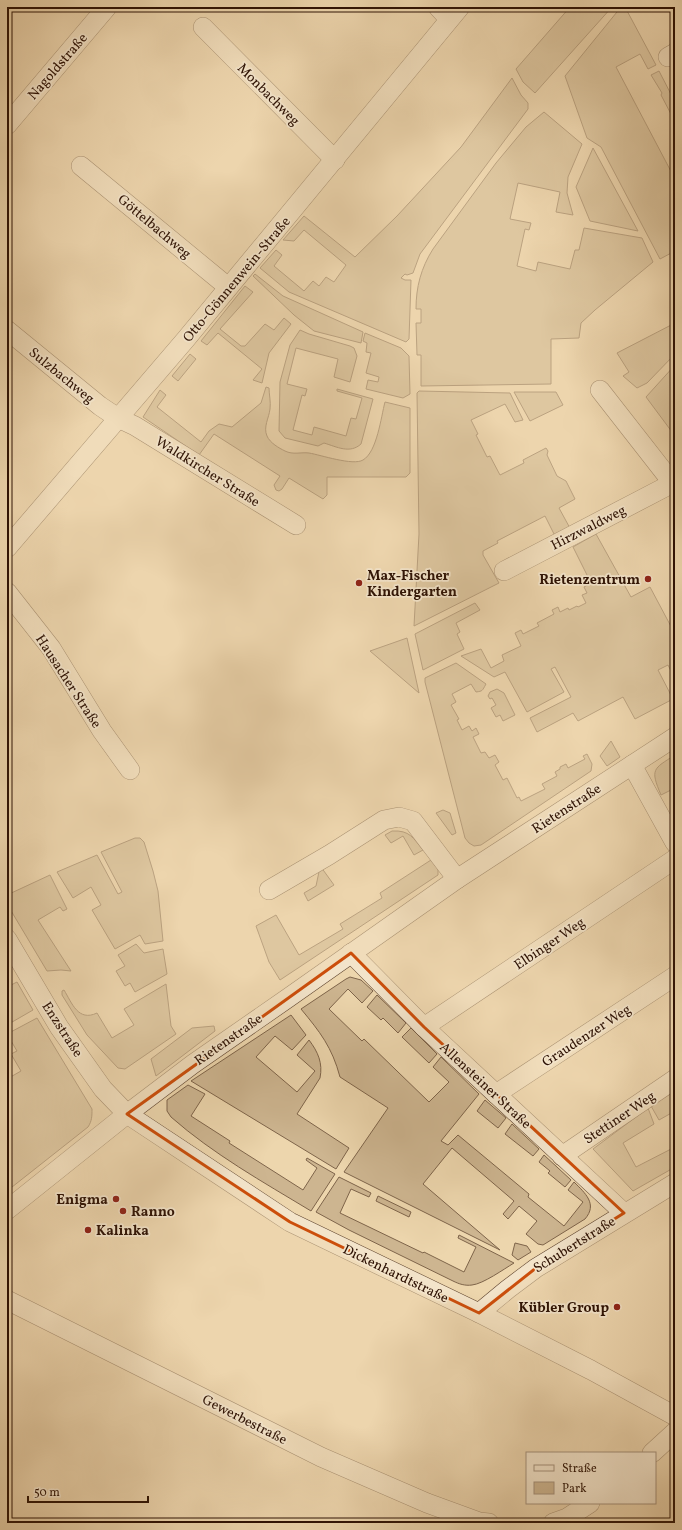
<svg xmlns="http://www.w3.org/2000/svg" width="682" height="1530" viewBox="0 0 682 1530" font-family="Vollkorn,serif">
	<rect width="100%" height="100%" fill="#edd6ad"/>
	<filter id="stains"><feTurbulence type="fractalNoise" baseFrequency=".005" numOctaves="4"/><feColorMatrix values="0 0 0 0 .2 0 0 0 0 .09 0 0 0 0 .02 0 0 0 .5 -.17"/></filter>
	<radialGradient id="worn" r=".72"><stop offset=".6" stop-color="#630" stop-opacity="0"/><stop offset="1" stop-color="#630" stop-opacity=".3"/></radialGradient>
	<!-- green -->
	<g fill="#cdb590" stroke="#7e644a">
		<path d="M570,7H612L535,93L523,82L516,69Z"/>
		<path d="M621,7H625L656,65L648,69L640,54L616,67L675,179V251L660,259L601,147L587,138L565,76Z"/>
		<path d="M659,71L675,102V115L672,116L661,95L662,93L651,75Z"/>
		<path d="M512,78L521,95L528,103V109L420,254L413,273L407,275L405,274L401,278L405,280H411L409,339L406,342L289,292L260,268L276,250L282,255L274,266L304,291L313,281L319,286L326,277L334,282L346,265L304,230L294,241L283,240L304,216L355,257L397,216L461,147Z"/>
		<path d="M544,112L582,144L568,177L567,193L573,215L556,212L560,192L518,183L510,219L531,223L529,230L525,229L517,266L536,271L538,262L570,269L575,250H579L584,228L642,238L653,262L595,310L581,323L579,338L551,339V384L421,386V355H417L416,323H421V309H416C416,287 421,268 433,249L496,163L526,127Z"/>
		<path d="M593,148L638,231L590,221L576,187Z"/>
		<path d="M255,274L283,296L363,332L361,343L314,331L294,315L253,276Z"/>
		<path d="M245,286L253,292L220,329L241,346H245L265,324L274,330L284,318L291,324L269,353L262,383L253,380L262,369L218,333L207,345L201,341Z"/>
		<path d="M675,323V354L647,383L637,388L623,376L629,372L617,353Z"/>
		<path d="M300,330L309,334L350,346L354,348L357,356L350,382L334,377L338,359L296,348L287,384L307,389L305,396L302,395L293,430L312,435L314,427L346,436L351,418L356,419L362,398L337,391V389L373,399L361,444C350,454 337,447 324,443L318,446L285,438L279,431L280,382L290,345Z"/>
		<path d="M365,333L401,348L409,356L410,394L403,398L366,389L368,380L378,382L379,377L366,373L371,353L366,352L367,343L363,341Z"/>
		<path d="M190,354L196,359L178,381L172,376Z"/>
		<path d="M675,365V436L646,397Z"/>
		<path d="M266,387L269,388C269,394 271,402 270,409C269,418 263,427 267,436C270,443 279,448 285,451C293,455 301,452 309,453C321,455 353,466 363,460C377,452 381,417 385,402L410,408V473L406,477H327V495L323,499L289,478L282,489L279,491L276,490L274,485L280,476L214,434L199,455L143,417L160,390L166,395L157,407L201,442L209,431L219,424L232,427L261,403Z"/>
		<path d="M419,391L510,393L523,420L515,422L505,404L471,420L478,434L476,435L487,457L490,456L500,475L524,463L523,460L546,448L548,451L547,455L557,476L566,481L575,499L559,508L571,530L556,538L545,516L497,541L498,543L483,551V555L499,583L414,626L419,534L417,393Z"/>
		<path d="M514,392H556L563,405L530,421Z"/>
		<path d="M596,534L631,597L650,587L675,634V671L672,673L668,665L658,670L673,699L635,719L623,697L578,721L573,713L537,732L530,718L571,697L555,667L551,669L564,692L527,712L505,672L494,677L461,656L481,649L491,668L504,661L502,655L521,646L515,633L521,630L523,634L539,626L537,623L554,614L552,610L558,607L560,612L568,608L569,610L577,606L578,607L586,603L582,595L587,593L584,587L591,583L573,547Z"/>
		<path d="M475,603L480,610L456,623L460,632L457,634L464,649L423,670L415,634Z"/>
		<path d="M407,638L419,693L370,651Z"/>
		<path d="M456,663L486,684C482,691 483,691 476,692L471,684L452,694L456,702L451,705L459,719L457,720L462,730L469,726L472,731L476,728L479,734L473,737L481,753L485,752L489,758L495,755L499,762L495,765L503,780L507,778L517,798L519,797L521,801L545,789L542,784L557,776L555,772L560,769V767L566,764L568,768L585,759L583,756L587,754L592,764L591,771L481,845L474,846L469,843L465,838L425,682V678Z"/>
		<path d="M497,689L504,693L515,715L503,721L500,715L496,717L491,708L496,705L492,698L490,699L488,696L490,692Z"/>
		<path d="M611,741L620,757L607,766L600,756Z"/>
		<path d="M675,755V788L661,795C650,769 653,769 675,755Z"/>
		<path d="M443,810L450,813L456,833L452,835L436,813Z"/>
		<path d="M392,831C410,830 413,838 423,850L414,855L403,836L391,843L385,835Z"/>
		<path d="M135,838H140L144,842L153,871L158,891L163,941L145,944L140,935L115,949L92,910L101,905L91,887L73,898L57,872L97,855L118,894L122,892L101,852Z"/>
		<path d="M431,860L438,869V875L280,980L269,962L256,926L276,915L299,955L343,929L340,924L382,898L380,893Z"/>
		<path d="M320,867H321L334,885L308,901L304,893L316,886Z"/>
		<path d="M50,875L67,909L63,911L60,907L38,920L71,971L61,970L47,971L7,904V895Z"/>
		<path d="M136,944L144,953L163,949L167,974L135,992L130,983L125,986L116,971L125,966L118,955Z"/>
		<path d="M350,977L361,980L373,991L362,1003L348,989L329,1009L362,1041L364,1039L429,1102L449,1082L433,1067L441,1057L479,1094L441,1141L448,1145L458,1135L529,1194L528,1197L564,1226L583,1202L568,1190L574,1182C585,1193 598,1204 585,1219L543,1245L538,1244L526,1234L537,1221L519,1206L508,1219L503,1214L514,1201L452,1148L423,1184L500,1250L344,1172L388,1108L340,1077C332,1047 320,1032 301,1009L346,979Z"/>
		<path d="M17,982L33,1010L7,1025V987Z"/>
		<path d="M166,984L171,1026L176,1034L125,1069L118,1068L87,1035L62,995V991L64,990C72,1003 78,1022 97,1013L112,1038L134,1025L124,1009Z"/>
		<path d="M377,995L406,1023L398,1033L383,1018L381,1020L367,1007Z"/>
		<path d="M291,1015L306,1035L292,1050L275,1036L256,1057L297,1092L315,1071L297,1055L309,1040C318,1052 323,1063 320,1078L297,1114L349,1148L336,1169L191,1081Z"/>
		<path d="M37,1018L92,1109C92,1116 92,1121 88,1127L7,1191V1079L21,1071L11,1054L17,1051L7,1034Z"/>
		<path d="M214,1026L215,1031L156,1076L151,1059L192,1028Z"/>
		<path d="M411,1028L437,1054L429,1063L402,1037Z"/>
		<path d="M188,1085L205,1094L191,1116L230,1141L229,1143L303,1190L317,1168L306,1160L307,1158L335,1174L311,1211C263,1182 213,1154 171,1117L167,1111V1100Z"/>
		<path d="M675,1091V1111L659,1120L651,1106Z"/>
		<path d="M485,1100L506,1118L498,1128L477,1111Z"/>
		<path d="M648,1108L654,1124L623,1143L636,1167L675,1147V1167L633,1191L593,1149Z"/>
		<path d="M512,1124L539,1149L533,1156L505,1134Z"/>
		<path d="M544,1155L571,1180L565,1187L548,1173L550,1171L539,1162Z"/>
		<path d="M339,1177L371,1193L369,1197L351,1189L340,1213L423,1253L424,1252L464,1272L476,1247L458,1238L459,1235L514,1263C504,1269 483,1284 472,1285C465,1286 459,1284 453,1281L349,1230L316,1212Z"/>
		<path d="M378,1196L411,1212L409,1217L376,1201Z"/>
		<path d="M515,1243L527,1246L531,1252L518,1260L512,1255Z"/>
	</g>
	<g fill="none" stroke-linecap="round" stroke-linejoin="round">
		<!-- minor casing -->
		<g stroke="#5e432e" stroke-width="20">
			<g id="minor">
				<path d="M438,7L449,19"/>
				<path d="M203,27L335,160"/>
				<path d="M668,57L675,53"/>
				<path d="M7,125L107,7"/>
				<path d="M81,166L228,287"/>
				<path d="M7,330L100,406L118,418L135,426L296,525"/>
				<path d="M600,390L675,486"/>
				<path d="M7,548L186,339L460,7"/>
				<path d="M504,571L673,483"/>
				<path d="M7,592L51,648L102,731L130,770"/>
				<path d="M632,765L675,843"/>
				<path d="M269,890L329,855L384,820L399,817L413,821L457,879"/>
				<path d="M7,939L59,1027L103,1089L127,1114L290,1222L479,1313L591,1370L675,1416"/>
				<path d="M351,953L424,1027L624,1213"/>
				<path d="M424,1027L675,859"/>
				<path d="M496,1094L675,976"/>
				<path d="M562,1156L675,1079"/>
				<path d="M7,1210L127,1114L193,1064L288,998L457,879L675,737"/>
				<path d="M7,1300L321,1457L427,1503L479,1522L489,1523"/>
				<path d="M479,1313L508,1289L536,1268L675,1183"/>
				<path d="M652,1453L675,1432"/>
				<path d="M553,1523L567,1518L590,1503"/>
			</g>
		</g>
		<!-- minor -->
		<use href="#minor" stroke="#f3e4ca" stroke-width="19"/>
	</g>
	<!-- marked area -->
	<path d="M0 0H682V1530H0ZM351,953L424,1027L624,1213L536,1268L479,1313L290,1222L127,1114Z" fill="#edd6ad" fill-opacity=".55" fill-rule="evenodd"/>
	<path fill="none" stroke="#cc4e0b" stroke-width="3" stroke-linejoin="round" d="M351,953L424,1027L624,1213L536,1268L479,1313L290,1222L127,1114Z"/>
	<!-- markers -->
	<g fill="#8f2418" stroke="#f3e4ca" stroke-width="1.5">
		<circle cx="648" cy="579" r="4"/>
		<circle cx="359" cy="583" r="4"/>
		<circle cx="116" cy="1199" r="4"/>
		<circle cx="123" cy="1211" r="4"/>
		<circle cx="88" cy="1230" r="4"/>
		<circle cx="617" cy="1307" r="4"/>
	</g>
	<g text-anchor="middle" stroke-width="3.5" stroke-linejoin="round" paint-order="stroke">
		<!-- street labels -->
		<g font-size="14" fill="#2e1204" stroke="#f3e4ca">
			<text transform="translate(57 66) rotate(-49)" y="5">Nagoldstraße</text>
			<text transform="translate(269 94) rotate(45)" y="5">Monbachweg</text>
			<text transform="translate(155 226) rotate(40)" y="5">Göttelbachweg</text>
			<text transform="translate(236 279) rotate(-50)" y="5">Otto-Gönnenwein-Straße</text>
			<text transform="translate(62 375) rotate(39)" y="5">Sulzbachweg</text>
			<text transform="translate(208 471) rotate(32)" y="5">Waldkircher Straße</text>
			<text transform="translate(588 527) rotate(-27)" y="5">Hirzwaldweg</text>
			<text transform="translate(69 681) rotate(57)" y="5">Hausacher Straße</text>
			<text transform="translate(566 808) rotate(-33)" y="5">Rietenstraße</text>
			<text transform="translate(549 943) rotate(-34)" y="5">Elbinger Weg</text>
			<text transform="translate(63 1029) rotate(57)" y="5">Enzstraße</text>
			<text transform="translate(586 1035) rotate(-33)" y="5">Graudenzer Weg</text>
			<text transform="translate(228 1039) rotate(-35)" y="5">Rietenstraße</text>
			<text transform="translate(486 1085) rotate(43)" y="5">Allensteiner Straße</text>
			<text transform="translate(619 1117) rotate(-34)" y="5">Stettiner Weg</text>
			<text transform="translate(574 1244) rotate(-32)" y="5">Schubertstraße</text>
			<text transform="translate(396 1273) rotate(26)" y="5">Dickenhardtstraße</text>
			<text transform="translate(245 1419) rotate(27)" y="5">Gewerbestraße</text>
		</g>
		<!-- poi labels -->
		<g font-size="14" font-weight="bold" fill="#2e1204" stroke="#f3e4ca" text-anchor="start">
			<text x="367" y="580">Max-Fischer<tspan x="367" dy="16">Kindergarten</tspan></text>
			<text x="640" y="584" text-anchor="end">Rietenzentrum</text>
			<text x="108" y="1204" text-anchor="end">Enigma</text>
			<text x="131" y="1216">Ranno</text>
			<text x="96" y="1235">Kalinka</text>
			<text x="609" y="1312" text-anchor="end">Kübler Group</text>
		</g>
	</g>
	<!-- margin -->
	<rect width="682" height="1530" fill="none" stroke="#edd6ad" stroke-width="24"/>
	<rect x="8" y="8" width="666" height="1514" fill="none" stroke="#2e1204" stroke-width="2"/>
	<rect x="12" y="12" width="658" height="1506" fill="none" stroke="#2e1204"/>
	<!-- legend -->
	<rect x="526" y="1452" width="130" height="52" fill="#f3e4ca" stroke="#a4907b"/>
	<rect x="534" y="1465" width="20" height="6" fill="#f3e4ca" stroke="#a4907b"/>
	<text x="562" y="1472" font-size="12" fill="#2e1204">Straße</text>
	<rect x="534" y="1482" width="20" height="12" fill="#cdb590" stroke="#a4907b"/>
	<text x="562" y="1492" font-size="12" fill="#2e1204">Park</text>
	<!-- scale -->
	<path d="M28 1496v6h120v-6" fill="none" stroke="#2e1204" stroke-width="2"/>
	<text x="34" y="1496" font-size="12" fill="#2e1204" stroke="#f3e4ca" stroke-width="3" paint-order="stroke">50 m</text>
	<rect width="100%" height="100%" filter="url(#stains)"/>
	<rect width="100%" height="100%" fill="url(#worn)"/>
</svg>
